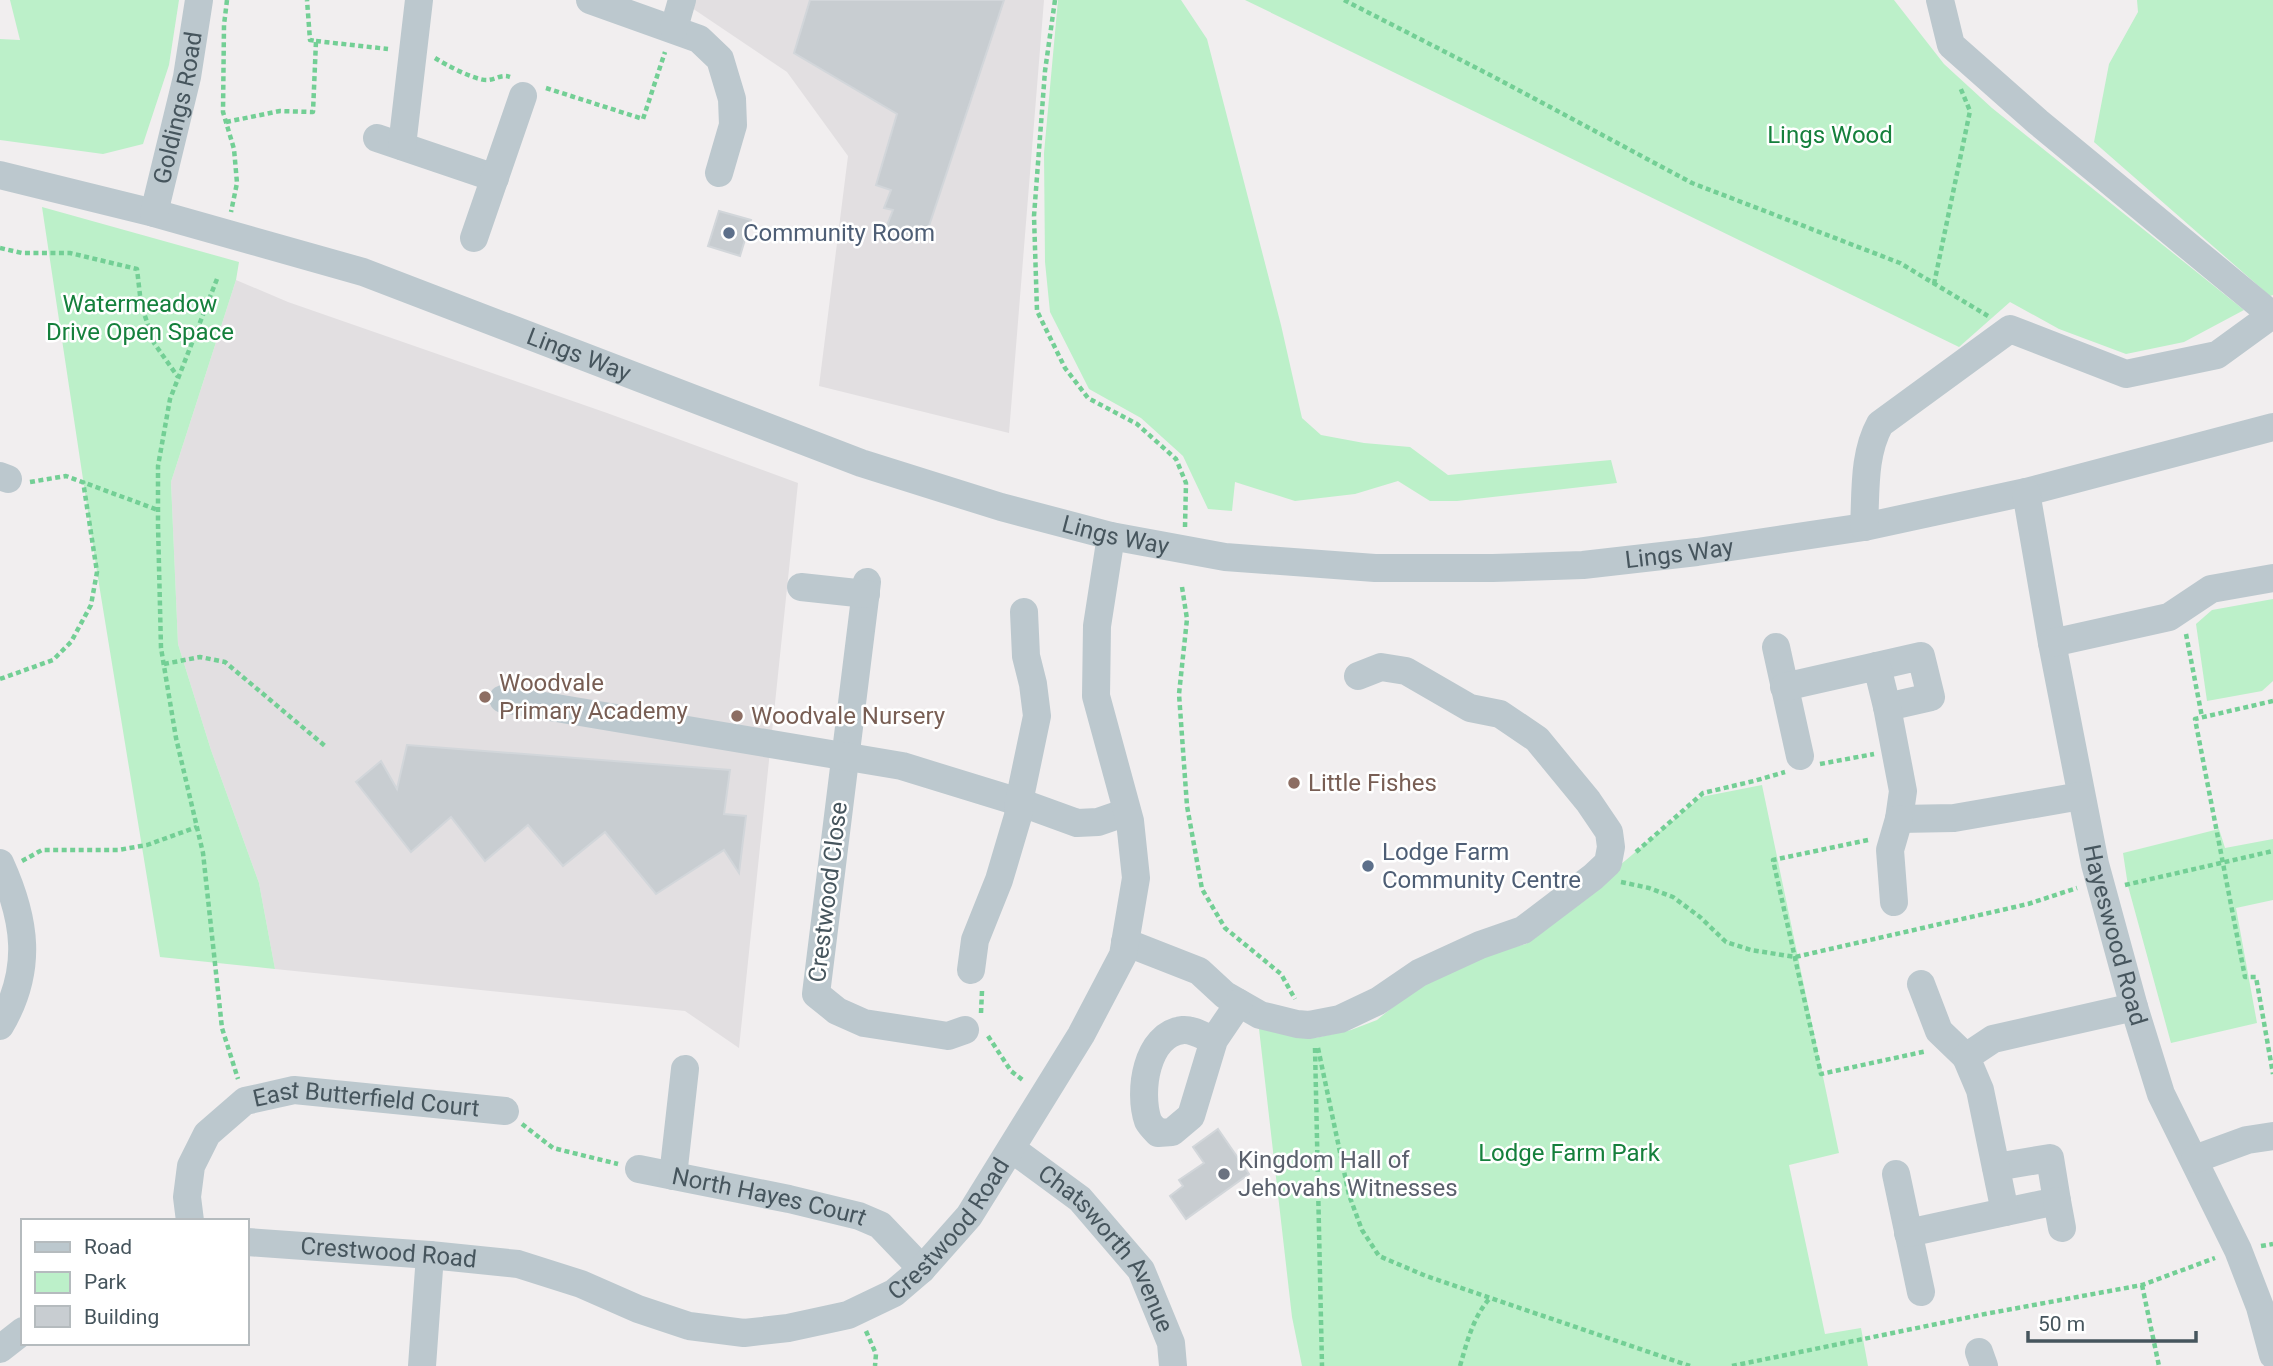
<svg xmlns="http://www.w3.org/2000/svg" width="2273" height="1366" viewBox="0 0 2273 1366" font-family="Roboto,sans-serif">
	<rect width="100%" height="100%" fill="#f1eeef"/>
	<!-- education -->
	<g fill="#e2dfe1">
		<path d="M691,0H1044L1009,433L819,386L848,156L787,72L689,6Z"/>
		<path d="M236,280L288,302L607,413L798,483L739,1048L685,1011L275,969L259,883L211,750L178,644L171,482Z"/>
	</g>
	<!-- green -->
	<g fill="#bcf0c9">
		<path d="M10,0H179L169,65L143,144L103,154L0,140V39L20,40Z"/>
		<path d="M1058,0H1181L1207,39L1281,325L1302,418L1321,435L1364,443L1410,447L1448,475L1611,460L1617,483L1457,501H1430L1398,481L1355,494L1295,501L1235,482L1232,511L1208,509L1183,456L1141,418L1089,389L1050,312L1045,262L1044,153Z"/>
		<path d="M1245,0H1894L1944,64L1992,108L2244,310L2184,342L2126,354L2059,329L2010,302L1959,347Z"/>
		<path d="M2137,0H2273V295L2270,296L2094,142L2109,64L2138,12Z"/>
		<path d="M42,207L239,262L236,280L171,482L178,644L211,750L259,883L275,969L160,957L97,572Z"/>
		<path d="M2273,599V681L2262,691L2207,701L2196,624L2212,610Z"/>
		<path d="M1762,785L1839,1153L1789,1165L1825,1334L1861,1328L1868,1366H1302L1292,1317L1258,1020L1315,1038L1351,1030L1377,1020L1415,989L1481,955L1526,944L1701,797Z"/>
		<path d="M2219,829L2225,848L2273,839V900L2236,908L2257,1023L2171,1043L2128,886L2123,853Z"/>
	</g>
	<!-- building -->
	<g fill="#c8cdd1" stroke="#d2d6da" stroke-width="2">
		<path d="M810,0H1004L924,241L886,228L893,210L884,208L891,190L876,185L897,114L794,53Z"/>
		<path d="M719,211L751,220L740,256L708,246Z"/>
		<path d="M407,745L730,770L724,814L746,816L739,873L724,850L656,894L605,832L563,866L528,825L485,861L451,817L411,852L356,782L381,761L397,789Z"/>
		<path d="M1218,1129L1249,1174L1186,1219L1170,1196L1183,1186L1179,1180L1204,1163L1193,1147Z"/>
	</g>
	<g fill="none" stroke-linecap="round" stroke-linejoin="round">
		<!-- path -->
		<g stroke="#73cf95" stroke-width="4.5" stroke-dasharray="5 3.5" stroke-linecap="butt">
			<path d="M227,0L224,25L223,112L234,149L237,183L231,212"/>
			<path d="M1055,0L1045,71L1034,216L1037,311L1065,368L1088,398L1137,424L1176,459L1186,483L1185,527"/>
			<path d="M1344,0L1494,77L1692,183L1900,263L1988,316"/>
			<path d="M316,41L388,49"/>
			<path d="M435,58C446,65 476,81 488,80C497,79 501,74 510,77"/>
			<path d="M546,88L643,119L665,52"/>
			<path d="M226,122L280,111L313,112L316,41L310,40L307,0"/>
			<path d="M0,248L22,253H70L137,269L141,304L154,343L178,377"/>
			<path d="M217,279L170,399L158,466V525L161,648L176,738L203,853L222,1028L238,1079"/>
			<path d="M1934,284L1970,111L1960,87"/>
			<path d="M30,482L66,476L158,510"/>
			<path d="M1182,587L1187,619L1179,694L1187,806L1202,889L1225,928L1281,974L1295,999"/>
			<path d="M2186,634L2202,717"/>
			<path d="M164,664L200,657L225,662L325,746"/>
			<path d="M0,679L53,660L71,642L91,605L97,572L83,481"/>
			<path d="M2273,701L2195,719L2245,977H2256L2273,1074"/>
			<path d="M1820,764L1874,754"/>
			<path d="M1868,840L1773,860L1821,1074L1927,1051"/>
			<path d="M1636,852L1703,793L1754,781L1785,772"/>
			<path d="M22,861L42,850H118L147,845L197,827"/>
			<path d="M1621,882L1649,888L1673,897L1700,917L1726,942L1751,950L1795,957L2028,904L2077,888"/>
			<path d="M2125,885L2273,851"/>
			<path d="M981,1013L982,991"/>
			<path d="M988,1036L1011,1071L1024,1081"/>
			<path d="M1315,1048L1322,1366"/>
			<path d="M1318,1048L1349,1195L1362,1230L1379,1256L1426,1276L1690,1366"/>
			<path d="M522,1124L553,1148L618,1164"/>
			<path d="M2261,1246L2273,1244"/>
			<path d="M2142,1285L2159,1366"/>
			<path d="M866,1331L876,1354L875,1366"/>
			<path d="M1460,1366C1467,1342 1473,1317 1490,1298"/>
			<path d="M1732,1366L1985,1314L2142,1285L2215,1258"/>
		</g>
		<!-- minor -->
		<g stroke="#bcc8ce" stroke-width="28">
			<path d="M590,0L699,39L720,59L732,99L733,125L719,173"/>
			<path d="M674,28L682,0"/>
			<path d="M377,138L495,178"/>
			<path d="M402,146L419,0"/>
			<path id="s1" d="M0,175L154,213L363,272L861,463L1001,507L1111,536L1225,557L1375,568H1493L1583,565L1697,552L1864,527L2026,492L2273,427"/>
			<path id="s2" d="M154,213L187,77L199,0"/>
			<path d="M474,238L523,96"/>
			<path d="M0,476L8,479"/>
			<path id="s3" d="M2026,492L2052,643L2095,864L2134,1007L2161,1094L2238,1250L2260,1307L2273,1355"/>
			<path d="M1864,527C1866,492 1863,455 1880,424L2010,329L2126,374L2217,355L2272,315L2038,122L1951,45L1940,0"/>
			<path d="M867,582L816,994L837,1011L864,1023L948,1036L965,1030"/>
			<path d="M801,587L866,594"/>
			<path d="M2052,643L2169,617L2211,589L2273,578"/>
			<path d="M1776,647L1800,756"/>
			<path d="M1877,666L1921,656L1931,697L1887,707"/>
			<path d="M1784,687L1877,666L1887,707L1903,791L1899,819L1954,818L2081,796"/>
			<path d="M503,699L902,766L1019,802L1077,823L1098,822L1127,812"/>
			<path d="M0,863C26,920 33,970 0,1026"/>
			<path d="M1894,902L1890,850L1899,819"/>
			<path d="M1125,942L1199,971L1225,995L1260,1015L1297,1024L1309,1025L1340,1019L1378,1001L1419,973L1480,945L1523,930L1593,877L1608,863L1611,847L1609,832L1588,801L1537,739L1500,714L1470,708L1406,671L1381,667L1358,676"/>
			<path d="M971,970L975,940L999,880L1018,816L1019,802L1037,716L1033,684L1026,656L1024,612"/>
			<path d="M1921,984L1939,1031L1966,1057"/>
			<path d="M1214,1040C1205,1037 1192,1029 1183,1030C1146,1034 1138,1092 1148,1121C1150,1125 1155,1130 1158,1133L1172,1132L1191,1116L1214,1040L1239,1003"/>
			<path id="s4" d="M1012,1149L1080,1199L1141,1270L1171,1343L1173,1366"/>
			<path d="M2195,1159L2247,1140L2273,1136"/>
			<path d="M1996,1167L2050,1158L2057,1201L2005,1212"/>
			<path id="s5" d="M639,1169L789,1199L859,1216L880,1225L922,1269"/>
			<path d="M1896,1174L1921,1292"/>
			<path d="M673,1176L685,1069"/>
			<path d="M2057,1201L2062,1228"/>
			<path id="s6" d="M190,1221L187,1197L191,1166L207,1134L245,1101L294,1090L505,1111"/>
			<path d="M1908,1233L2005,1212L1980,1090L1966,1057L1993,1039L2134,1007"/>
			<path id="s7" d="M247,1242L430,1255L518,1264L581,1284L638,1309L689,1326L744,1333L788,1328L848,1315L894,1293L922,1269L969,1216L1081,1035L1123,955L1136,878L1130,821L1096,696L1097,626L1111,536"/>
			<path d="M0,1349L23,1331"/>
			<path d="M1979,1352L1984,1366"/>
			<path d="M422,1366L430,1255"/>
		</g>
	</g>
	<!-- markers -->
	<g fill="#5c6f8a" stroke="#fff" stroke-width="2.5">
		<circle cx="729" cy="233" r="7"/>
		<circle cx="1368" cy="866" r="7"/>
	</g>
	<g fill="#8d6e63" stroke="#fff" stroke-width="2.5">
		<circle cx="485" cy="697" r="7"/>
		<circle cx="737" cy="716" r="7"/>
		<circle cx="1294" cy="783" r="7"/>
	</g>
	<circle fill="#6b7280" stroke="#fff" stroke-width="2.5" cx="1224" cy="1174" r="7"/>
	<g text-anchor="middle" stroke-width="5" stroke-linejoin="round" paint-order="stroke">
		<!-- street labels -->
		<g font-size="24" fill="#46555d" stroke="#fff">
			<text dy="8" stroke="none"><textPath href="#s2" startOffset="108">Goldings Road</textPath></text>
			<text dy="8" stroke="none"><textPath href="#s1" startOffset="607">Lings Way</textPath></text>
			<text dy="8" stroke="none"><textPath href="#s1" startOffset="1174">Lings Way</textPath></text>
			<text dy="8" stroke="none"><textPath href="#s1" startOffset="1741">Lings Way</textPath></text>
			<text transform="translate(828 892) rotate(-83)" y="8">Crestwood Close</text>
			<text dy="8" stroke="none"><textPath href="#s3" startOffset="452">Hayeswood Road</textPath></text>
			<text dy="8" stroke="none"><textPath href="#s6" startOffset="264">East Butterfield Court</textPath></text>
			<text dy="8" stroke="none"><textPath href="#s5" startOffset="133">North Hayes Court</textPath></text>
			<text dy="8" stroke="none"><textPath href="#s7" startOffset="751">Crestwood Road</textPath></text>
			<text dy="8" stroke="none"><textPath href="#s7" startOffset="142">Crestwood Road</textPath></text>
			<text dy="8" stroke="none"><textPath href="#s4" startOffset="140">Chatsworth Avenue</textPath></text>
		</g>
		<!-- park labels -->
		<g font-size="24" fill="#15803c" stroke="#fff">
			<text x="1830" y="143">Lings Wood</text>
			<text x="140" y="312">Watermeadow<tspan x="140" dy="28">Drive Open Space</tspan></text>
			<text x="1569" y="1161">Lodge Farm Park</text>
		</g>
		<!-- service labels -->
		<g font-size="24" fill="#4e5e75" stroke="#fff" text-anchor="start">
			<text x="743" y="241">Community Room</text>
			<text x="1382" y="860">Lodge Farm<tspan x="1382" dy="28">Community Centre</tspan></text>
		</g>
		<!-- education labels -->
		<g font-size="24" fill="#785e54" stroke="#fff" text-anchor="start">
			<text x="499" y="691">Woodvale<tspan x="499" dy="28">Primary Academy</tspan></text>
			<text x="751" y="724">Woodvale Nursery</text>
			<text x="1308" y="791">Little Fishes</text>
		</g>
		<!-- worship labels -->
		<g font-size="24" fill="#5b616d" stroke="#fff" text-anchor="start">
			<text x="1238" y="1168">Kingdom Hall of<tspan x="1238" dy="28">Jehovahs Witnesses</tspan></text>
		</g>
	</g>
	<!-- legend -->
	<rect x="21" y="1219" width="228" height="126" fill="#ffffff" stroke="#b5bbbe" stroke-width="2"/>
	<rect x="35" y="1242" width="35" height="10" fill="#bcc8ce" stroke="#b5bbbe" stroke-width="2"/>
	<text x="84" y="1254" font-size="21" fill="#46555d">Road</text>
	<rect x="35" y="1272" width="35" height="21" fill="#bcf0c9" stroke="#b5bbbe" stroke-width="2"/>
	<text x="84" y="1289" font-size="21" fill="#46555d">Park</text>
	<rect x="35" y="1306" width="35" height="21" fill="#c8cdd1" stroke="#b5bbbe" stroke-width="2"/>
	<text x="84" y="1324" font-size="21" fill="#46555d">Building</text>
	<!-- scale -->
	<path d="M2028 1331v10h168v-10" fill="none" stroke="#46555d" stroke-width="3.5"/>
	<text x="2038" y="1331" font-size="21" fill="#46555d" stroke="#ffffff" stroke-width="5" paint-order="stroke">50 m</text>
</svg>
